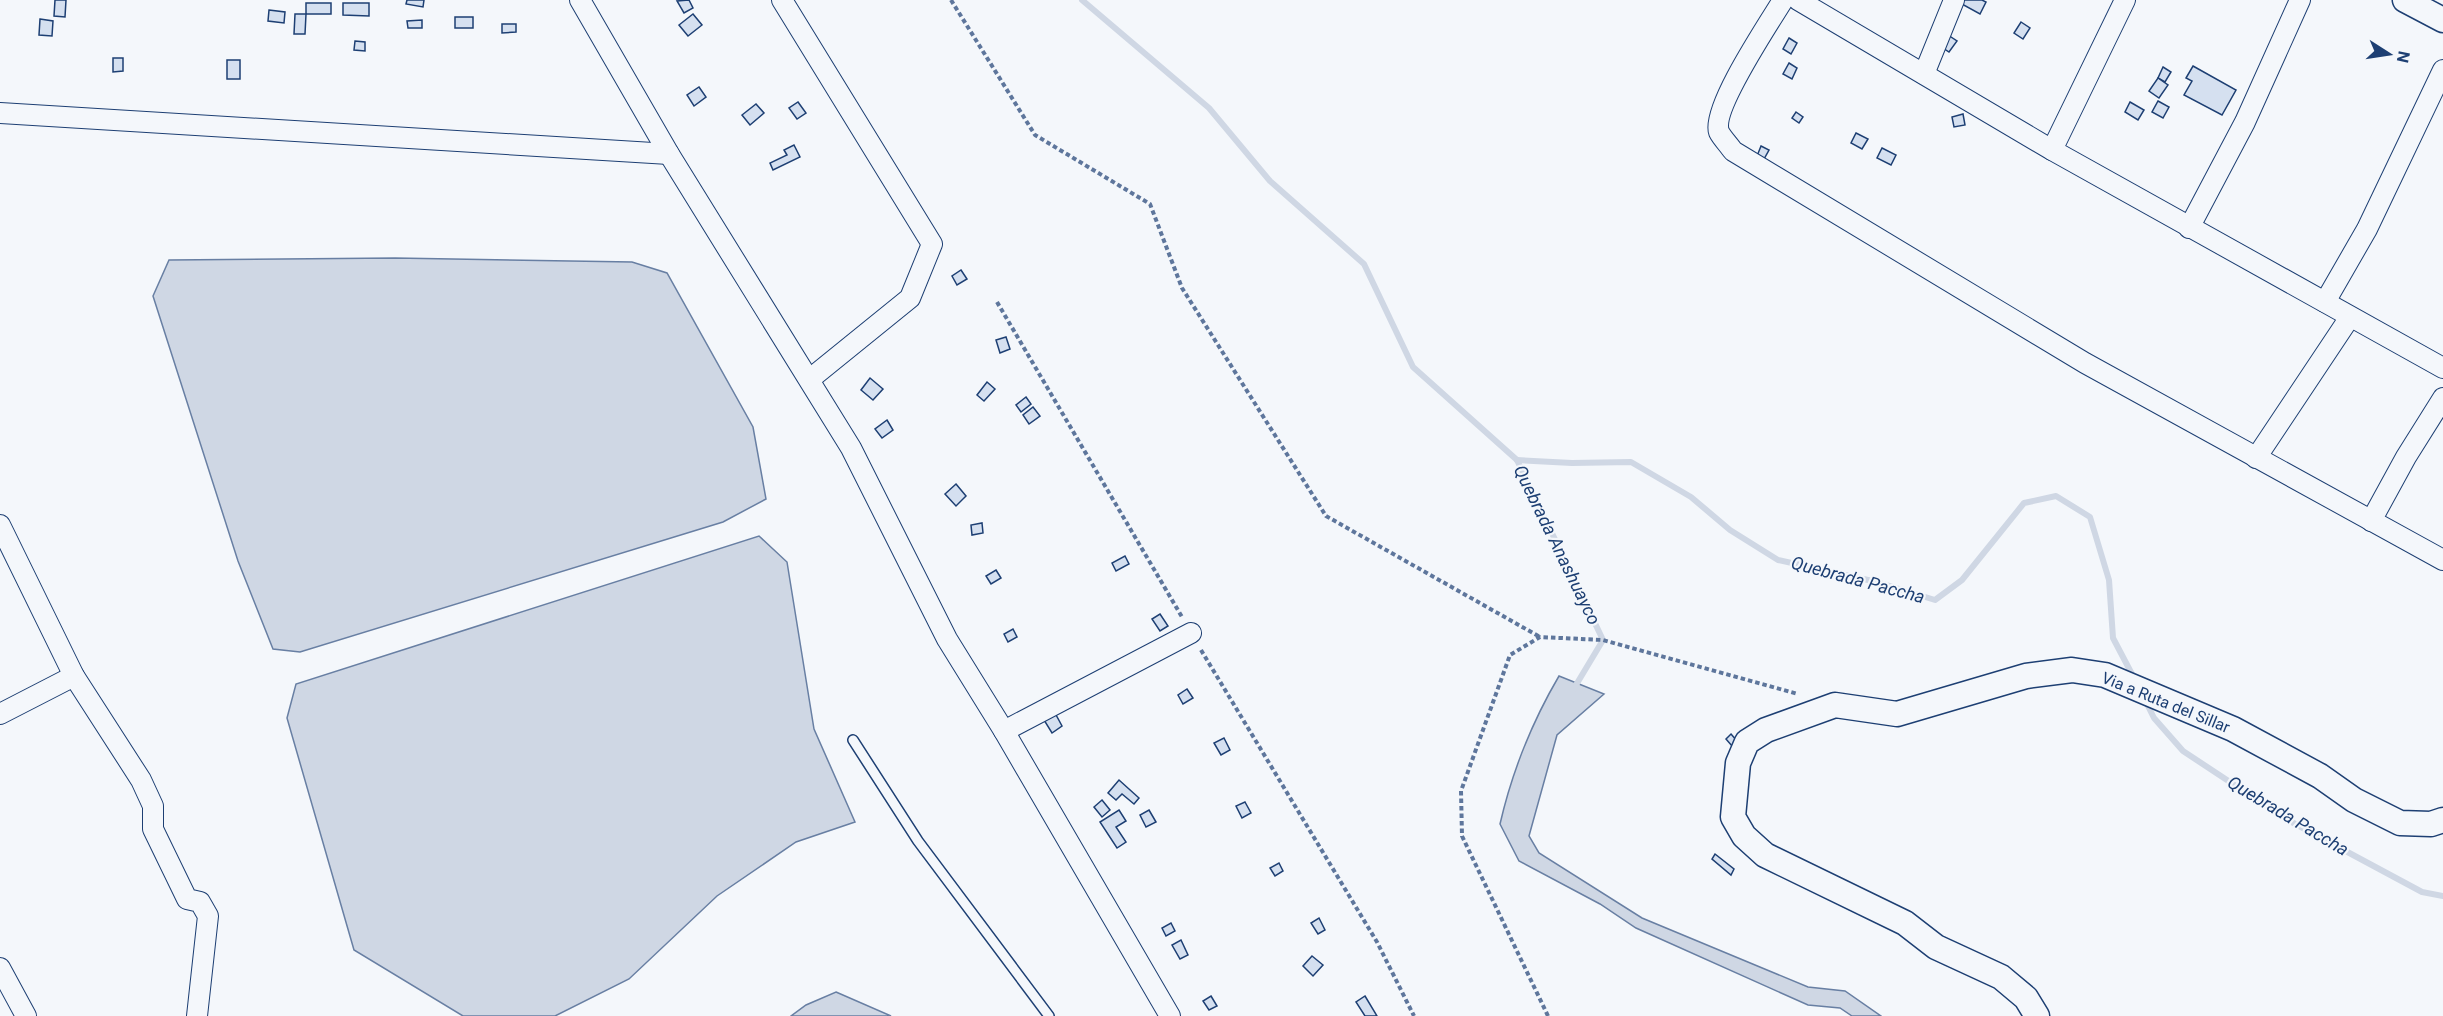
<svg xmlns="http://www.w3.org/2000/svg" width="2443" height="1016" viewBox="0 0 2443 1016" font-family="Roboto,sans-serif">
	<rect width="100%" height="100%" fill="#f4f7fb"/>
	<!-- water -->
	<g fill="#cfd7e4" stroke="#687fa3" stroke-width="1.5">
		<path d="M395,258L632,262L667,273L753,427L766,499L723,522L300,652L273,649L238,561L153,296L169,260Z"/>
		<path d="M759,536L787,562L814,729L855,822L796,842L717,896L629,979L555,1016H463L354,950L287,718L296,684Z"/>
		<path d="M1559,676L1604,694L1557,735L1529,836L1539,853L1642,918L1808,987L1845,991L1881,1016H1852L1840,1008L1808,1005L1636,928L1600,904L1519,861L1500,824C1512,772 1532,722 1559,676Z"/>
		<path d="M836,992L891,1016H791L806,1005Z"/>
	</g>
	<g fill="none" stroke-linecap="round" stroke-linejoin="round">
		<!-- stream -->
		<g stroke="#cfd7e4" stroke-width="6">
			<path d="M1082,0L1209,108L1270,181L1364,264L1413,367L1517,460L1603,640L1573,690"/>
			<path d="M1517,460L1572,463L1631,462L1691,497L1730,530L1778,560L1877,582L1935,600L1962,580L2024,503L2056,496L2090,517L2109,580L2113,638L2134,678"/>
			<path d="M2145,700L2154,718L2183,751L2286,819L2422,892L2443,896"/>
		</g>
	</g>
	<!-- building -->
	<g fill="#d5e0f0" stroke="#1d3f73" stroke-width="1.5">
		<path d="M55,0H66L65,17L54,16Z"/>
		<path d="M407,0H424L423,7L406,4Z"/>
		<path d="M689,0L693,8L684,13L677,1Z"/>
		<path d="M1962,0H1982L1986,2L1980,14L1960,3Z"/>
		<rect x="306" y="3" width="25" height="11"/>
		<path d="M343,3H369V16L343,15Z"/>
		<path d="M269,10L285,12L284,23L268,21Z"/>
		<path d="M295,14H306L305,34H294Z"/>
		<path d="M693,14L702,25L688,36L679,25Z"/>
		<rect x="455" y="17" width="18" height="11"/>
		<path d="M40,19L53,21L52,36L39,35Z"/>
		<path d="M422,20V28H408L407,21Z"/>
		<path d="M2021,22L2030,28L2023,39L2014,33Z"/>
		<path d="M502,24H516V32L502,33Z"/>
		<path d="M1948,35L1957,41L1949,52L1940,46Z"/>
		<path d="M1789,38L1797,43L1791,54L1783,49Z"/>
		<path d="M355,41L365,42V51L354,50Z"/>
		<path d="M113,58H123V71L113,72Z"/>
		<rect x="227" y="60" width="13" height="19"/>
		<path d="M1789,63L1797,68L1792,79L1783,74Z"/>
		<path d="M2193,66L2236,90L2222,115L2184,95L2192,81L2186,78Z"/>
		<path d="M2163,67L2171,72L2165,82L2158,78Z"/>
		<path d="M2158,78L2168,85L2159,98L2149,91Z"/>
		<path d="M699,87L706,97L694,106L687,95Z"/>
		<path d="M2158,101L2169,107L2163,118L2152,112Z"/>
		<path d="M798,102L806,113L797,119L789,108Z"/>
		<path d="M2130,102L2144,110L2138,120L2125,112Z"/>
		<path d="M756,104L764,113L750,125L742,115Z"/>
		<path d="M1796,112L1803,117L1799,123L1792,118Z"/>
		<path d="M1963,114L1965,125L1954,127L1952,117Z"/>
		<path d="M1856,133L1868,139L1862,149L1851,143Z"/>
		<path d="M794,145L800,157L773,170L770,163L787,155L784,150Z"/>
		<path d="M1761,146L1769,150L1764,159L1757,156Z"/>
		<path d="M1882,148L1896,155L1891,165L1877,158Z"/>
		<path d="M961,270L967,279L957,285L952,276Z"/>
		<path d="M1006,337L1010,349L1000,353L996,340Z"/>
		<path d="M870,378L883,389L873,400L861,390Z"/>
		<path d="M987,382L995,389L984,401L977,395Z"/>
		<path d="M1026,397L1031,404L1021,412L1016,405Z"/>
		<path d="M1033,407L1040,416L1029,424L1023,415Z"/>
		<path d="M887,420L893,430L882,438L875,429Z"/>
		<path d="M956,484L966,496L956,506L945,494Z"/>
		<path d="M982,523L983,533L972,535L971,525Z"/>
		<path d="M1125,556L1129,564L1116,571L1112,563Z"/>
		<path d="M996,570L1001,578L991,584L986,576Z"/>
		<path d="M1160,614L1168,626L1160,631L1152,619Z"/>
		<path d="M1013,629L1017,637L1008,642L1004,634Z"/>
		<path d="M1187,689L1193,698L1183,704L1178,695Z"/>
		<path d="M1055,713L1062,726L1052,733L1044,720Z"/>
		<path d="M1731,734L1737,741L1732,746L1726,739Z"/>
		<path d="M1224,738L1230,750L1221,755L1214,743Z"/>
		<path d="M1119,780L1139,798L1134,804L1122,794L1116,800L1108,793Z"/>
		<path d="M1102,800L1110,810L1102,817L1094,807Z"/>
		<path d="M1245,802L1251,813L1242,818L1236,806Z"/>
		<path d="M1119,810L1126,821L1116,827L1126,842L1117,848L1100,822Z"/>
		<path d="M1149,810L1156,822L1146,827L1140,815Z"/>
		<path d="M1715,854L1734,869L1731,875L1712,859Z"/>
		<path d="M1279,863L1283,871L1275,876L1270,868Z"/>
		<path d="M1319,918L1325,930L1318,934L1311,923Z"/>
		<path d="M1171,923L1175,931L1166,936L1162,928Z"/>
		<path d="M1181,940L1188,955L1180,959L1172,945Z"/>
		<path d="M1312,956L1323,965L1313,976L1303,966Z"/>
		<path d="M1211,996L1217,1006L1209,1010L1203,1001Z"/>
		<path d="M1365,996L1377,1016H1365L1356,1002Z"/>
	</g>
	<g fill="none" stroke-linecap="round" stroke-linejoin="round">
		<!-- service casing -->
		<g stroke="#1d3f73" stroke-width="12">
			<path id="service" d="M853,740L918,841L1049,1016"/>
		</g>
		<!-- minor casing -->
		<g stroke="#1d3f73" stroke-width="22">
			<g id="minor">
				<path d="M580,0L669,154L851,448L947,639L1004,731L1170,1016"/>
				<path d="M782,0L932,244L910,298L810,379"/>
				<path d="M1783,0C1769,23 1711,109 1719,132C1722,138 1729,145 1733,151L2085,363L2443,560"/>
				<path d="M1798,0L2052,150"/>
				<path d="M2125,0L2052,150L2443,368"/>
				<path d="M1924,74L1954,0"/>
				<path d="M0,113L669,154"/>
				<path d="M2189,228L2245,122L2300,0"/>
				<path d="M2325,302L2367,229L2443,70"/>
				<path d="M2256,458L2350,317"/>
				<path d="M2371,521L2406,457L2443,398"/>
				<path d="M0,525L74,676L141,780L153,806V829L187,899L200,902L208,916L197,1016"/>
				<path d="M0,714L74,676"/>
				<path d="M1004,731L1191,633"/>
				<path d="M0,968L26,1016"/>
			</g>
		</g>
		<!-- tertiary casing -->
		<g stroke="#1d3f73" stroke-width="27">
			<g id="tertiary">
				<path d="M2405,0L2443,20"/>
				<path d="M2037,1016L2026,998L2001,977L1936,947L1905,923L1765,855L1744,836L1733,817L1738,763L1747,742L1766,730L1835,705L1897,714L2026,676L2072,670L2105,675L2233,729L2320,776L2354,800L2400,823L2431,824L2443,820"/>
			</g>
		</g>
		<!-- path -->
		<g stroke="#5e769c" stroke-width="4" stroke-dasharray="4.5 3" stroke-linecap="butt">
			<path d="M951,0L1035,135L1150,204L1182,288L1326,516L1540,637"/>
			<path d="M997,302L1182,617"/>
			<path d="M1201,650L1377,942L1414,1016"/>
			<path d="M1548,1016L1462,836L1461,791L1510,655L1540,637L1603,640L1798,694"/>
		</g>
		<!-- service -->
		<use href="#service" stroke="#f4f7fb" stroke-width="9"/>
		<!-- minor -->
		<use href="#minor" stroke="#f4f7fb" stroke-width="20"/>
		<!-- tertiary -->
		<use href="#tertiary" stroke="#f4f7fb" stroke-width="24"/>
	</g>
	<g text-anchor="middle" stroke-width="4.5" stroke-linejoin="round" paint-order="stroke">
		<!-- street labels -->
		<g font-size="16" fill="#1d3f73" stroke="#f4f7fb">
			<text transform="translate(2166 702) rotate(22)" y="6">Via a Ruta del Sillar</text>
		</g>
		<!-- water labels -->
		<g font-size="18" font-style="italic" fill="#1d3f73" stroke="#f4f7fb">
			<text transform="translate(1557 545) rotate(64)" y="6">Quebrada Anashuayco</text>
			<text transform="translate(1858 580) rotate(15)" y="6">Quebrada Paccha</text>
			<text transform="translate(2288 816) rotate(31)" y="6">Quebrada Paccha</text>
		</g>
	</g>
	<!-- north arrow -->
	<g transform="translate(2389 54) rotate(102)" stroke="#f4f7fb" stroke-width="4.5" paint-order="stroke">
	<path d="M0-4.5L10 22L0 15L-10 22Z" fill="#1d3f73"/>
	<text y="-9" font-size="16" font-weight="bold" text-anchor="middle" fill="#1d3f73">N</text>
	</g>
</svg>
